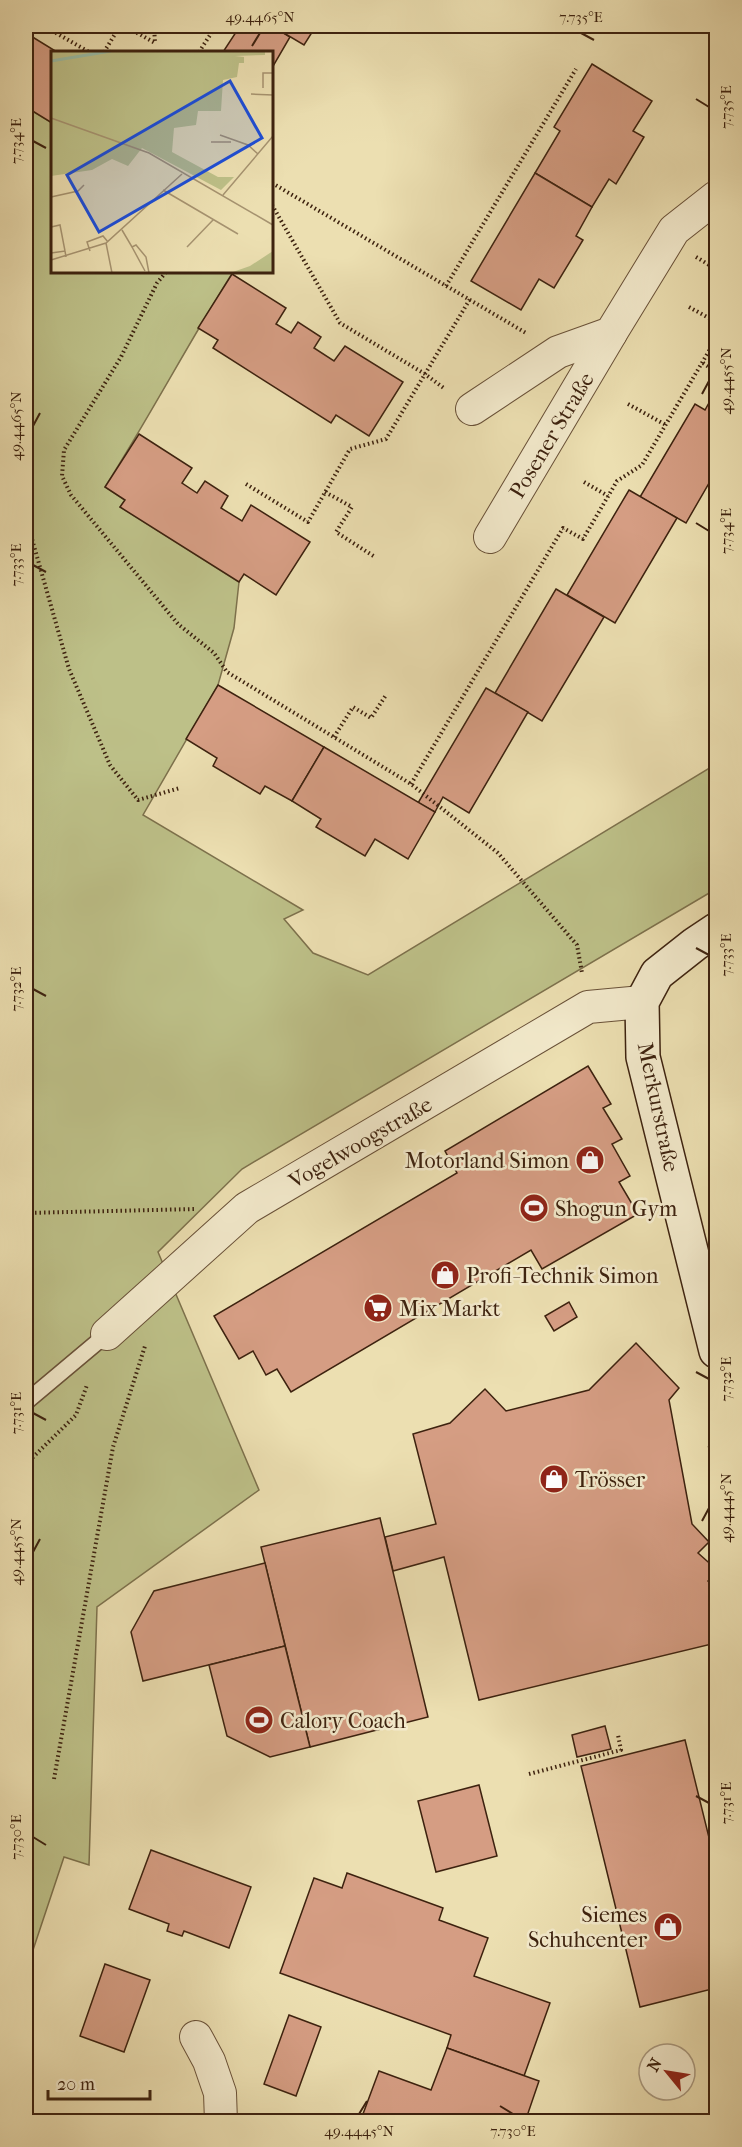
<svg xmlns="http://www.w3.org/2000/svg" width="742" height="2147" viewBox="0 0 742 2147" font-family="'IM FELL French Canon',serif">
	<rect width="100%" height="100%" fill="#ecdfb1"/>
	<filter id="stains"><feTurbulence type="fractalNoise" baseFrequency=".00333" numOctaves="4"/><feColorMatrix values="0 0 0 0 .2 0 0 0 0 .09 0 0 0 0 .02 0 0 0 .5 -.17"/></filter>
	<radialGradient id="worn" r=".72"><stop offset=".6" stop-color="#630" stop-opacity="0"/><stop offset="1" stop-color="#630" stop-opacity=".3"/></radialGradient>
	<!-- green -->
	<path fill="#bdc088" stroke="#7d714c" stroke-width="1.5" d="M26,107L52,123V272H233C189,342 150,416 105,487L125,500L120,507L239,582L234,628L218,685L143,815L303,910L284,919L313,953L368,975L716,764V889L242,1169L158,1252L259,1490L97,1607L89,1865L64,1857L26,1971Z"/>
	<!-- building -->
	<g fill="#d59d83" stroke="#3d220f" stroke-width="1.5">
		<path d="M240,26H272L290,37L272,68V52H223Z"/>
		<path d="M272,26H316L304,45Z"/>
		<path d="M26,33L57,52H52V123L26,107Z"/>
		<path d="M592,64L652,101L633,131L644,137L616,184L609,179L592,207L535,173L560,131L554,127Z"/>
		<path d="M535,173L592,207L576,236L583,240L554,288L539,279L521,310L471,281Z"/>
		<path d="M232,274L286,308L276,324L291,333L298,322L321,337L314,348L334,361L345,346L403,382L369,436L336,415L331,423L213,348L218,340L198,328Z"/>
		<path d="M716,390V471L686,523L640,497L695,404L705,410Z"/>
		<path d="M139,434L192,468L182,483L197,493L205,481L228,496L221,508L242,521L251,505L310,542L276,595L244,574L239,582L120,507L125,500L105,487Z"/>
		<path d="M629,490L677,518L615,623L567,595Z"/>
		<path d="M556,589L604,617L542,721L495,693Z"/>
		<path d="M218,685L324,747L292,801L265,786L260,794L213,766L217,758L186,739Z"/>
		<path d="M486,688L528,712L469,813L443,797L435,812L418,803Z"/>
		<path d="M324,747L435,812L408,859L375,839L365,856L316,827L321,819L292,801Z"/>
		<path d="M588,1066L611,1104L603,1108L622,1139L612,1144L630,1176L619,1182L638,1214L542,1269L531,1250L291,1392L277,1369L266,1375L253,1351L239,1359L214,1316L457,1173L445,1151Z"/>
		<path d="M569,1302L577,1317L554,1331L545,1316Z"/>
		<path d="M636,1343L679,1388L669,1400L692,1524L709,1542L698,1553L716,1569V1573L708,1581L716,1590V1643L479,1700L444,1557L393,1571L385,1537L436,1524L413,1434L450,1423L485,1389L506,1411L589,1390Z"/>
		<path d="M380,1518L428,1717L310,1747L261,1547Z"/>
		<path d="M265,1563L285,1646L143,1681L131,1632L154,1591Z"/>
		<path d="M285,1646L310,1747L270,1757L227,1736L209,1665Z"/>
		<path d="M605,1726L611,1749L577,1757L572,1735Z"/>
		<path d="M685,1740L716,1866V1988L640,2007L581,1766Z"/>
		<path d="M479,1785L497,1856L436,1872L418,1801Z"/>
		<path d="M151,1850L251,1887L229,1948L184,1931L182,1936L167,1931L169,1924L129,1909Z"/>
		<path d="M347,1873L443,1908L439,1920L488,1938L474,1976L550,2003L524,2076L447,2048L451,2035L280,1973L314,1878L342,1888Z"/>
		<path d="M105,1964L150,1980L124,2052L80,2036Z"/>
		<path d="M289,2015L321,2027L296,2096L264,2084Z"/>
		<path d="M447,2048L539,2081L525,2122H360L379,2071L431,2090Z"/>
	</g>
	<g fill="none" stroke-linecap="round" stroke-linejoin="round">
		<!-- lane casing -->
		<g stroke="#695138" stroke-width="18">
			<path id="lane" d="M26,1402L107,1334"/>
		</g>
		<!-- street casing -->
		<g stroke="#695138" stroke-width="34">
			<g id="street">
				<path d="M472,409L558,352L611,333L674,230L716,197"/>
				<path d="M490,537L611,333"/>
				<path d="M107,1334L247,1208L588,1007L642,1002"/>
				<path d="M196,2037L209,2061L220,2093L221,2122"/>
			</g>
		</g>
		<!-- secondary casing -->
		<g stroke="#3d220f" stroke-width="36">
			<path id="secondary" d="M716,930L695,944L657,974L642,1002L643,1057L716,1351"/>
		</g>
		<!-- path -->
		<g stroke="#3d220f" stroke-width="4" stroke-dasharray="1.5 3" stroke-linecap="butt">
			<path d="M44,26L89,52"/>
			<path d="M125,26L155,43"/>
			<path d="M154,26L155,43"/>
			<path d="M104,52L120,26"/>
			<path d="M199,52L216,26"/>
			<path d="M272,183L526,333"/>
			<path d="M272,205L340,323L425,374L445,389"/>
			<path d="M696,257L716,269"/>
			<path d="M166,272L157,283L121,357L64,450L62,476L71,495L178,624L214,653L227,672L411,784L498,853L577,945L582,973"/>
			<path d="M446,286L576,69"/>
			<path d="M689,307L716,322"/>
			<path d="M703,363L716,372"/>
			<path d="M628,404L666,425"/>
			<path d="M584,482L608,496"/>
			<path d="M246,484L308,522L350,449L386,439L470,299"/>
			<path d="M325,492L352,507L336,532L375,557"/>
			<path d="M26,518L69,669L110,765L138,800L180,788"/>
			<path d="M334,737L353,707L371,718L386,695"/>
			<path d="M411,784L563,528L583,539L617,481L642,465L716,339"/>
			<path d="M26,1213L196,1209"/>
			<path d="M708,1448L716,1447"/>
			<path d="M26,1464L76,1415L87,1385"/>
			<path d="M529,1774L621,1750L618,1735"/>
			<path d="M54,1779L113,1447L145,1346"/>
		</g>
		<!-- lane -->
		<use href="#lane" stroke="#f3eacc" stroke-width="15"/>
		<!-- street -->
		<use href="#street" stroke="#f3eacc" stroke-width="32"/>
		<!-- secondary -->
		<use href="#secondary" stroke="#f3eacc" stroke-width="33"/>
	</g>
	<!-- ticks -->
	<path fill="none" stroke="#3d220f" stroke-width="2" d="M581,33L594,40M252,46L260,33M696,99L709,107M33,141L46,148M702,394L709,381M33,426L40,413M696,523L709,531M33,565L46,572M696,948L709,955M33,989L46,996M696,1372L709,1379M33,1413L46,1420M702,1521L709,1508M33,1552L40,1539M696,1796L709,1803M33,1837L46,1845M500,2106L513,2114M359,2114L367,2101"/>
	<!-- icons -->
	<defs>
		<g id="shop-disc" transform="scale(1.5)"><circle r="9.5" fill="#8f2418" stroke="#f3eacc"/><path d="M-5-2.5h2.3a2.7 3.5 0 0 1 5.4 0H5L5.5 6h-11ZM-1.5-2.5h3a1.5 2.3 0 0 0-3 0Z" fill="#fff"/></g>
		<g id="stadium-disc" transform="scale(1.5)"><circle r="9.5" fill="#8f2418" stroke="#f3eacc"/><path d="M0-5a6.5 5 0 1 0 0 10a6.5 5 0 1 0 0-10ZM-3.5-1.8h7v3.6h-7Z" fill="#fff"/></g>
		<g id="supermarket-disc" transform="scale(1.5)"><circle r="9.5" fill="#8f2418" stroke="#f3eacc"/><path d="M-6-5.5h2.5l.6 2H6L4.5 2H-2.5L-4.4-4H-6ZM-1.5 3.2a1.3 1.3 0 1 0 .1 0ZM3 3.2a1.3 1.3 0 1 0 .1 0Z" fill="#fff"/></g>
	</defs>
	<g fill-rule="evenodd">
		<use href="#shop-disc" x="590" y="1160"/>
		<use href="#stadium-disc" x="534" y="1208"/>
		<use href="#shop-disc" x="445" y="1275"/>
		<use href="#supermarket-disc" x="378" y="1308"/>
		<use href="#shop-disc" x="554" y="1479"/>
		<use href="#stadium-disc" x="259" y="1720"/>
		<use href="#shop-disc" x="668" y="1927"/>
	</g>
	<g text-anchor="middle" stroke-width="5" stroke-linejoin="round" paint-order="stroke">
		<!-- street labels -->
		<g font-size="22" fill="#3d220f" stroke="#f3eacc">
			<text transform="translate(551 435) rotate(-59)" y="8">Posener Straße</text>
			<text transform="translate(659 1107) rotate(78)" y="8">Merkurstraße</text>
			<text transform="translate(360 1142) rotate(-30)" y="8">Vogelwoogstraße</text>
		</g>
		<!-- poi labels -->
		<g font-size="22" fill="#3d220f" stroke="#f3eacc" text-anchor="start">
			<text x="569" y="1168" text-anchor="end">Motorland Simon</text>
			<text x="555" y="1216">Shogun Gym</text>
			<text x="466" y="1283">Profi-Technik Simon</text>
			<text x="399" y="1316">Mix Markt</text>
			<text x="575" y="1487">Trösser</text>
			<text x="280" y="1728">Calory Coach</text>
			<text x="647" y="1922" text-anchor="end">Siemes<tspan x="647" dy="25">Schuhcenter</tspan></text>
		</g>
	</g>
	<!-- overview -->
	<g transform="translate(51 51)">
		<rect width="222" height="222" fill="#ecdfb1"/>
		<path d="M0,0H214V4L184,5L193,6V12H188L186,26L172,29L170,60H147L145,74L123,77L121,101L167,126H183L170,139L91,97L77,115L61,108L41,119L0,125ZM222,200V222H179L199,215Z" fill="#bdc088"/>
		<path fill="none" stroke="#9abda7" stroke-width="3" d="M0,10L60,0"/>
		<path fill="none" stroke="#a69370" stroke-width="1.5" d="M212,37V22H222M200,43L222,44M0,67L98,102L222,174M169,84L197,94L207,103M160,91H180M112,139L187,183M172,144L222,85M0,146L27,140L33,134M0,176L9,174L14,200M71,179L81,196L85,194L95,206L98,222M55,192L61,222M81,196L94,220M136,196L162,169M39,200L36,191L52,185L57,191M0,202L14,200L15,206M0,209L55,192L131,123"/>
		<path fill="#1d4ed8" fill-opacity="0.15" stroke="#1d4ed8" stroke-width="3" d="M179,30L211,87L48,181L16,124Z"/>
		<rect width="222" height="222" fill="none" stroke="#3d220f" stroke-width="3"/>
	</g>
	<!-- margin -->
	<rect width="742" height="2147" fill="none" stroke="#ecdfb1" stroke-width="66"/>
	<!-- north arrow -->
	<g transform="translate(667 2072) rotate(300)"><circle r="28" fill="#f3eacc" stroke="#aa9a80" stroke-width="1.5"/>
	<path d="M0-4.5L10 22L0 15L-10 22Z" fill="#8f2418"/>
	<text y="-9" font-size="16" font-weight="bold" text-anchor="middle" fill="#3d220f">N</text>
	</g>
	<!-- scale -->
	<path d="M48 2090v9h102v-9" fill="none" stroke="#3d220f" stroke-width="3"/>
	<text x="57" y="2090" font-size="18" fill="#3d220f" stroke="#f3eacc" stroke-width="4.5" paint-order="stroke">20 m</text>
	<rect x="33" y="33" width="676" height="2081" fill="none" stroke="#3d220f" stroke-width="2"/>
	<g font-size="15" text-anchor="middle" fill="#3d220f">
		<text x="260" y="22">49.4465°N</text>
		<text x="581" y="22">7.735°E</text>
		<text transform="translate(726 107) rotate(-90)" y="5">7.735°E</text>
		<text transform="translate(16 141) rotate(-90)" y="5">7.734°E</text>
		<text transform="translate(726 381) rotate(-90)" y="5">49.4455°N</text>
		<text transform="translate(16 426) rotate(-90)" y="5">49.4465°N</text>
		<text transform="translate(726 531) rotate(-90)" y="5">7.734°E</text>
		<text transform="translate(16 565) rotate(-90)" y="5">7.733°E</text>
		<text transform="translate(726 955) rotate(-90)" y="5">7.733°E</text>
		<text transform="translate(16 989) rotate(-90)" y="5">7.732°E</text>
		<text transform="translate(726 1379) rotate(-90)" y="5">7.732°E</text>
		<text transform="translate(16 1413) rotate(-90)" y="5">7.731°E</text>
		<text transform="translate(726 1508) rotate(-90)" y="5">49.4445°N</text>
		<text transform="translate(16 1552) rotate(-90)" y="5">49.4455°N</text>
		<text transform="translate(726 1803) rotate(-90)" y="5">7.731°E</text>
		<text transform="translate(16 1837) rotate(-90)" y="5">7.730°E</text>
		<text x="359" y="2136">49.4445°N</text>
		<text x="513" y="2136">7.730°E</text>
	</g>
	<rect width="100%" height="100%" filter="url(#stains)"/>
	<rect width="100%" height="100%" fill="url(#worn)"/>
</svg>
